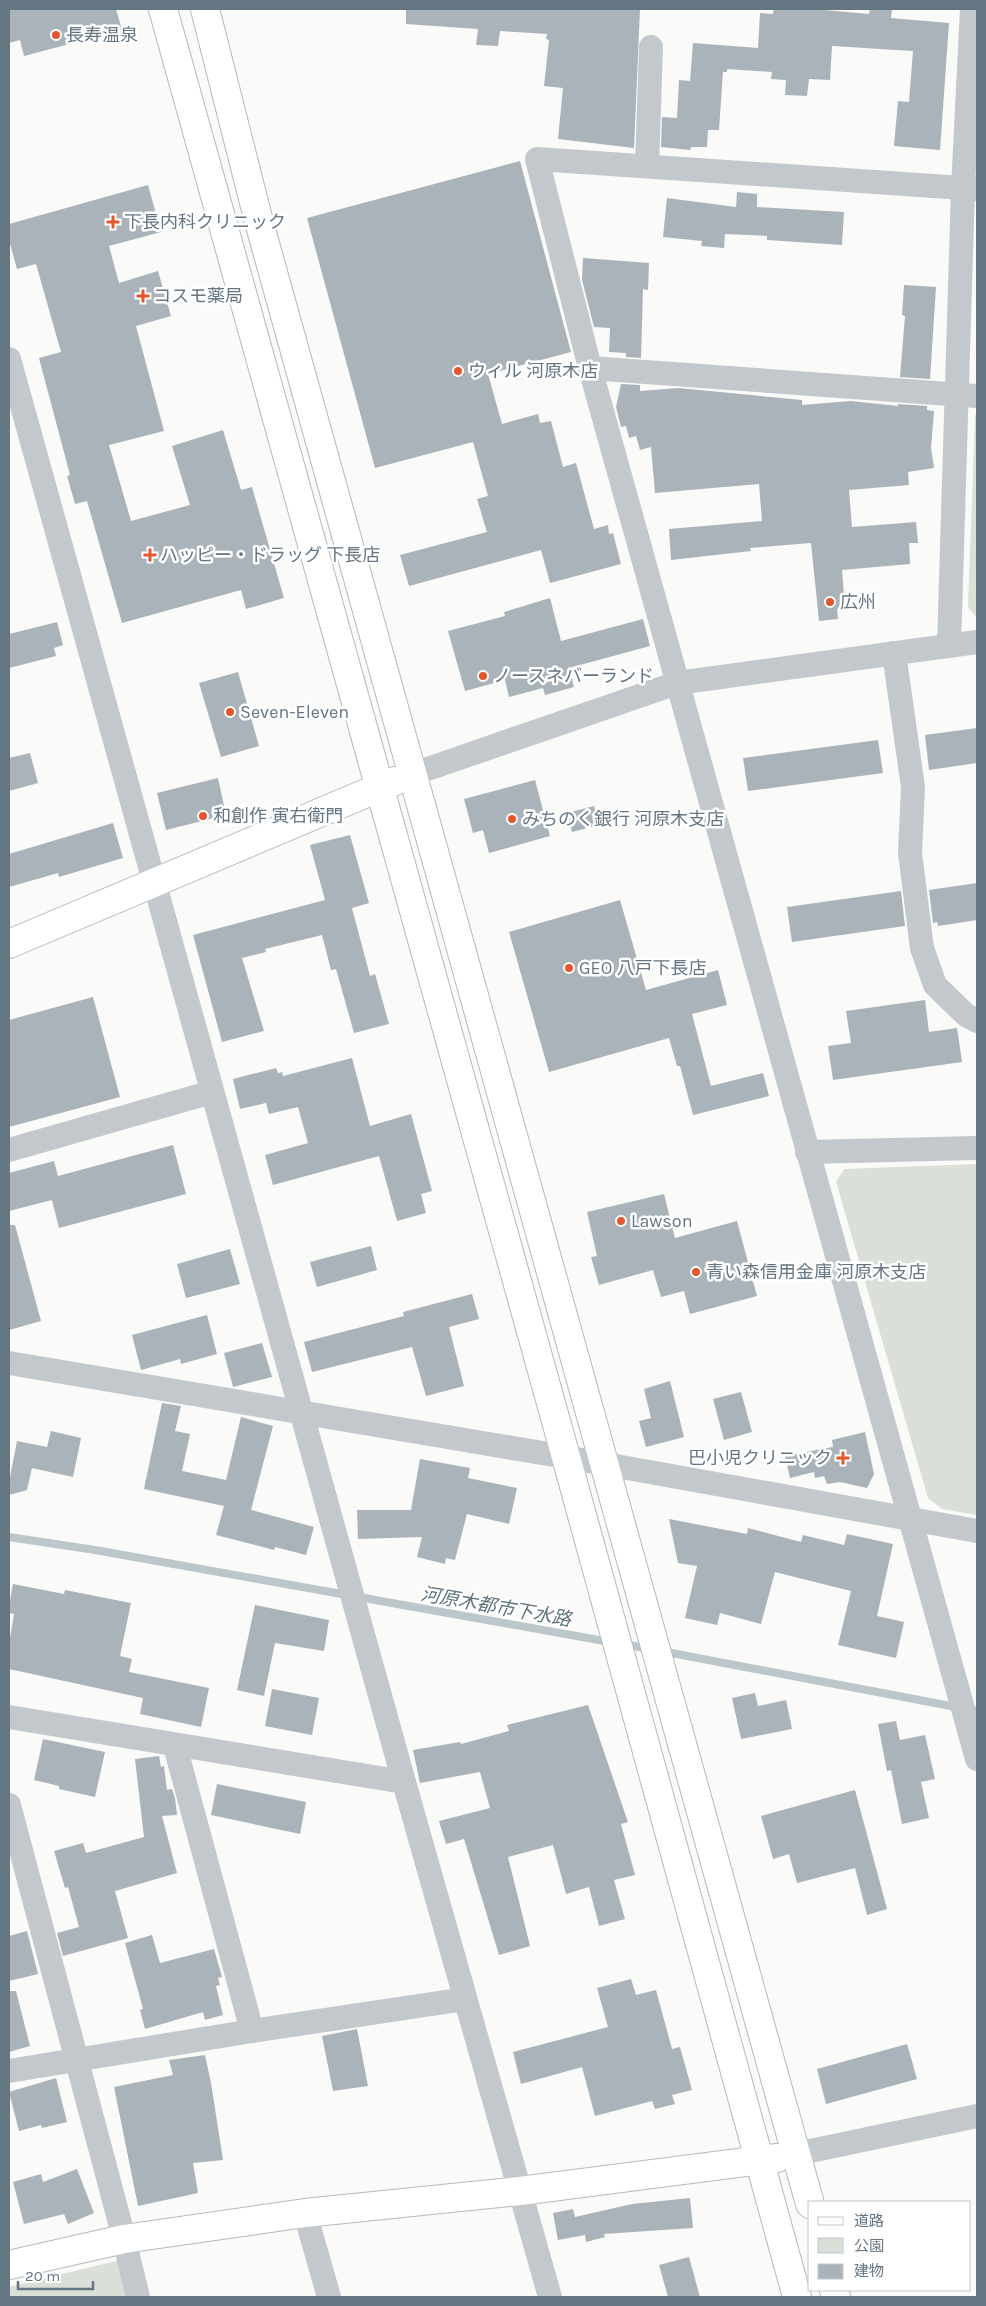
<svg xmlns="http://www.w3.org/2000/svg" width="986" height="2306" viewBox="0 0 986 2306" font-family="Karla,'Noto Sans JP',sans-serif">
	<rect width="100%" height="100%" fill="#fafaf8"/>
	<!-- green -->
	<g fill="#dadfd7">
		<path d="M977,414V618L968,607L975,415Z"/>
		<path d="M977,1164V1515L942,1509L928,1498L836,1182L844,1169Z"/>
		<path d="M120,2260L128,2297H9V2287Z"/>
	</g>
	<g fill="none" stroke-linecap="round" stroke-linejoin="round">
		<!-- stream -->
		<g stroke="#bbc7cb" stroke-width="8">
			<path d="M9,1537L95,1550L610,1642"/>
			<path d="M624,1644L650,1649"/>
			<path d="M661,1651L977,1711"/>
		</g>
	</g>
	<!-- building -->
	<g fill="#aab3b9">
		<path d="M9,9H116L122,30L24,56L20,40L9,43Z"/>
		<path d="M406,9H640L634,148L558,139L563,88L544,86L549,40L546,39L547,34L500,31L498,46L476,45L478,29L406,24Z"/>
		<path d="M774,9H813L869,14L870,9H892L891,18L949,23L940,150L894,146L898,101L909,102L913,51L832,46L830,80L809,79L807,96L785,95L786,80L771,79L772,72L727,69V72H723L719,130H708L707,147H691L690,150L661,147L662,117L677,118L679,80L690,81L693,43L758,48L760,13L773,14Z"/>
		<path d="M520,161L571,352L488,374L502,424L538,414L540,423L551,421L563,467L576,463L594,529L608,525L609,534L613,533L621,564L550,583L541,550L409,586L400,555L487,532L477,499L488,496L473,442L375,468L307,218Z"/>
		<path d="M148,185L161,232L109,246L119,283L158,271L171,316L136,326L164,431L109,445L131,521L190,505L172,446L223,430L241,490L252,487L284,598L246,609L241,590L122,623L87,501L75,504L67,476L70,475L39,358L61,352L36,264L17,269L9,240V224Z"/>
		<path d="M737,192L757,194V207L844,212L842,245L767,240V236L725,234L724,248L701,246L702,241L663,237L667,198L736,207Z"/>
		<path d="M583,258L649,263L648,290L643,289L641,358L626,357V353L609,352L610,328L594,327L582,280Z"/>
		<path d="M904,285L936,287L930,379L900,377L905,316L902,315Z"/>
		<path d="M621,384L640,385V391L678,388L802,400V405L851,401L898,406V404L927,406V410L934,411L931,448L934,468L908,472L909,485L849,490L852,527L916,522L918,543H909L910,564L842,570L845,608L837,609L838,619L819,621L811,543L750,548L751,551L671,560L669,529L762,521L759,484L655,493L651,447L640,450L636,436L629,438L626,426L621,427L616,407Z"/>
		<path d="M550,598L561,641L643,619L650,646L569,668L574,687L545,695L543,688L509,697L505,680L465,691L448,631L505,616L504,612Z"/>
		<path d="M57,622L63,645L54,648L56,656L9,668V634Z"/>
		<path d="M238,672L259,746L221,757L199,683Z"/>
		<path d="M977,728V763L929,770L925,735Z"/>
		<path d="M878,740L883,773L748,791L743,758Z"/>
		<path d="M30,753L38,783L9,791V758Z"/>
		<path d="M218,778L226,815L166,830L157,793Z"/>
		<path d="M535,780L550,836L489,853L483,830L473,833L464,799Z"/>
		<path d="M594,806L599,825L572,832L567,813Z"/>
		<path d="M113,823L123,858L59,877L58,873L9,887V854Z"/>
		<path d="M350,835L369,903L352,908L370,976L375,974L389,1024L354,1033L336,969L331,970L322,935L265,949L266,952L242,958L264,1031L222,1042L193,935L325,900L310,845Z"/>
		<path d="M977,883V920L938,926L937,922L933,923L929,890Z"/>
		<path d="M901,891L905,926L792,942L787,907Z"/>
		<path d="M620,900L646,990L718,970L727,1005L692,1014L711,1086L763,1073L769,1096L693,1115L680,1066H677L669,1038L549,1072L509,932Z"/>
		<path d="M93,997L120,1097L9,1127V1020Z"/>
		<path d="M925,1000L929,1032L957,1028L962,1062L833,1080L828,1046L851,1043L846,1011Z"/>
		<path d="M352,1058L370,1126L411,1114L432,1191L421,1194L426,1213L397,1221L379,1156L273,1185L265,1155L308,1143L298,1107L269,1114L266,1103L240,1109L233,1079L276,1068L278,1073L282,1072L283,1076Z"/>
		<path d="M173,1145L186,1194L59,1228L52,1200L9,1211V1173L54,1161L58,1176Z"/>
		<path d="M664,1194L675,1238L737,1221L757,1296L690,1314L684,1291L661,1297L653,1270L599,1285L591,1257L597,1256L587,1212Z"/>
		<path d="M9,1225H15L41,1321L9,1330Z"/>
		<path d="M371,1246L377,1270L317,1287L310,1262Z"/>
		<path d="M230,1249L240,1284L186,1298L177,1264Z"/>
		<path d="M472,1294L479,1319L449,1327L464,1386L426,1396L412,1347L312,1372L304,1342L404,1316L403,1312Z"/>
		<path d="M207,1315L217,1354L181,1364L180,1359L141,1370L132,1335Z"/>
		<path d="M262,1343L272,1377L233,1387L224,1353Z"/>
		<path d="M670,1381L684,1437L646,1447L639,1421L651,1418L644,1389Z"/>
		<path d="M741,1392L752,1432L724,1440L713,1399Z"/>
		<path d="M162,1403L181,1406L175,1431L190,1434L182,1471L226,1480L241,1417L273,1426L251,1510L314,1527L306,1555L275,1547L274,1550L216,1535L224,1506L144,1489Z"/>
		<path d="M51,1431L81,1438L73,1477L32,1468L27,1490L9,1495V1482L17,1441L47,1447Z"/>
		<path d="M865,1432L874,1474L867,1488L840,1482L827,1484L824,1476L815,1478L814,1472L790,1478L785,1456L833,1447L832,1440Z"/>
		<path d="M420,1459L470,1468L468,1478L517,1488L509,1524L467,1514L455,1560L446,1558L445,1564L417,1557L422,1537L358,1539L357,1510H411Z"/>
		<path d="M669,1519L747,1534L748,1528L801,1542L803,1535L844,1545L847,1534L893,1544L877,1616L904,1622L896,1658L838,1645L851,1591L775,1572L761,1624L720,1613L717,1625L685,1618L697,1566L678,1563Z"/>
		<path d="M13,1584L64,1594L65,1590L131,1603L120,1656L132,1659L129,1672L209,1688L201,1727L140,1714L143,1698L9,1669V1644L14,1614L9,1613V1606Z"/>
		<path d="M255,1605L329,1620L324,1651L275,1643L264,1696L237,1690Z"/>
		<path d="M272,1689L319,1698L312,1735L265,1726Z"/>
		<path d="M755,1693L758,1706L786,1700L792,1729L741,1739L732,1698Z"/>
		<path d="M588,1705L628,1822L621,1824L635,1875L614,1880L625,1919L599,1926L589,1887L566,1894L553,1845L508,1857L530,1946L499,1955L464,1839L446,1844L439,1821L490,1808L480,1772L420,1783L413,1750L460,1742L461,1744L509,1731L507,1725Z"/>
		<path d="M896,1721L900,1740L925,1735L935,1779L921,1782L929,1818L902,1824L891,1770L887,1771L878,1724Z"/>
		<path d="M43,1739L105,1752L95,1797L59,1789V1786L34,1780Z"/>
		<path d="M159,1756L161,1767L164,1766L167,1790L172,1789L175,1798L177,1815L162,1816L177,1873L115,1891L128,1938L63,1956L57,1933L79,1927L68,1887L65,1888L54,1851L83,1843L86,1853L144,1837L135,1759Z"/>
		<path d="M217,1784L306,1802L300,1834L211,1815Z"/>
		<path d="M855,1790L887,1909L867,1915L855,1868L797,1883L789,1854L773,1859L761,1816Z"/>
		<path d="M27,1931L38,1974L9,1981V1936Z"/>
		<path d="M152,1935L160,1963L214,1949L222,1977L218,1978L220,1985L216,1986L223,2015L205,2020L203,2012L145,2029L140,2010L143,2009L125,1943Z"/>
		<path d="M631,1979L636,1995L656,1990L672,2049L680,2047L692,2090L672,2095L675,2104L655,2109L652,2101L595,2116L582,2067L521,2084L513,2052L608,2027L597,1988Z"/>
		<path d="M9,1991H16L30,2046L9,2052Z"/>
		<path d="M357,2029L368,2086L333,2091L322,2036Z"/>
		<path d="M907,2044L917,2079L826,2104L817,2069Z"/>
		<path d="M205,2055L211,2083L223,2160L193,2163L198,2193L138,2206L114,2087L173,2075L169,2060Z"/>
		<path d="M56,2078L67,2122L42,2128L41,2125L19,2131L9,2092Z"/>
		<path d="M77,2169L94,2213L68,2224L64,2214L24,2224L13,2182L41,2174L43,2182Z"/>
		<path d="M690,2198L693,2228L604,2234L605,2237L586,2242L585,2235L558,2240L553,2213L573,2209L575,2217L632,2204Z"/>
		<path d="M689,2257L700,2297H668L659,2265Z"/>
	</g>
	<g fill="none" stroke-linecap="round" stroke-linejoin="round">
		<!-- secondary casing -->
		<g stroke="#b3babf" stroke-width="30">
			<g id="secondary">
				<path d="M163,9L566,1457L797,2297"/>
				<path d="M205,9L259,222L810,2204"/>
				<path d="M9,944L395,781"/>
				<path d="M9,2265L124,2239L305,2213L520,2191L777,2158"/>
				<path d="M834,2290L836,2297"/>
			</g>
		</g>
		<!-- street -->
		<g stroke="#c3c8cc" stroke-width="24">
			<path d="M647,166L651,47"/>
			<path d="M977,189L537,159L590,368L977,1759"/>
			<path d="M9,359L404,1782L550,2297"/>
			<path d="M590,368L977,396"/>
			<path d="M949,646L963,188L972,9"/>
			<path d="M894,653L913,787L910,853L922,948L935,985L966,1015L977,1021"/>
			<path d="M413,774L677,683L977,642"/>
			<path d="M9,1150L212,1092"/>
			<path d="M807,1152L977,1148"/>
			<path d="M9,1363L566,1457L977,1531"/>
			<path d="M9,1717L404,1782"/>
			<path d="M175,1746L252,2031"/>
			<path d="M9,1805L120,2223L138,2297"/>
			<path d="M9,2071L252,2031L465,1999"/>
			<path d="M796,2154L977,2116"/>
			<path d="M305,2213L329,2297"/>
		</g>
		<!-- secondary -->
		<use href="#secondary" stroke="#fff" stroke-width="28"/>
	</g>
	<!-- markers -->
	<g fill="#e4572e" stroke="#fff" stroke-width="2">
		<circle cx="56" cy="35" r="5"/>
		<path d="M110.5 214.5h5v5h5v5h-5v5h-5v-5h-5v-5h5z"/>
		<path d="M140.5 288.5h5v5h5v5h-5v5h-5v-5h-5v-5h5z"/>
		<circle cx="458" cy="371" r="5"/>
		<path d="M147.5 547.5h5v5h5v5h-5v5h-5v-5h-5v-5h5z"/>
		<circle cx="830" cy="602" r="5"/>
		<circle cx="483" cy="676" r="5"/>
		<circle cx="230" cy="712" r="5"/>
		<circle cx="203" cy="816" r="5"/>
		<circle cx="512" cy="819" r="5"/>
		<circle cx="569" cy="968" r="5"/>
		<circle cx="621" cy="1221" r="5"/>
		<circle cx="696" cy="1272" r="5"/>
		<path d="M840.5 1450.5h5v5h5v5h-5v5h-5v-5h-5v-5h5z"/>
	</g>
	<g text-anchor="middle" stroke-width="5" stroke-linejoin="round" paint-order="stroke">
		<!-- poi labels -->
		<g font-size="18" fill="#657683" stroke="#fff" text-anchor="start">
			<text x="66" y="41">長寿温泉</text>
			<text x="124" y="228">下長内科クリニック</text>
			<text x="153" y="302">コスモ薬局</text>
			<text x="468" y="377">ウィル 河原木店</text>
			<text x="160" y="561">ハッピー・ドラッグ 下長店</text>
			<text x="840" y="608">広州</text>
			<text x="493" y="682">ノースネバーランド</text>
			<text x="240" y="718">Seven-Eleven</text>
			<text x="213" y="822">和創作 寅右衛門</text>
			<text x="522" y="825">みちのく銀行 河原木支店</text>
			<text x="579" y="974">GEO 八戸下長店</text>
			<text x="631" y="1227">Lawson</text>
			<text x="706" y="1278">青い森信用金庫 河原木支店</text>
			<text x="832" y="1464" text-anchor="end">巴小児クリニック</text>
		</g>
		<!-- water labels -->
		<g font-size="19" font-style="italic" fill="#60757c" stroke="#fff">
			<text transform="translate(496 1606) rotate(10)" y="7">河原木都市下水路</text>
		</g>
	</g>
	<!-- border -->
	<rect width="986" height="2306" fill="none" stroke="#657683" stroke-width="20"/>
	<!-- legend -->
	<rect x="808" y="2201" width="162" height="90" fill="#ffffff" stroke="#c1c8cd"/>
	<rect x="818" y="2217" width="25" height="8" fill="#ffffff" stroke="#c1c8cd"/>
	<text x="854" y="2226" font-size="15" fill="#657683">道路</text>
	<rect x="818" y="2238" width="25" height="15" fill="#dadfd7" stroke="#c1c8cd"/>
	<text x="854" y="2251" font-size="15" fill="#657683">公園</text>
	<rect x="818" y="2264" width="25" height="15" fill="#aab3b9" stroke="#c1c8cd"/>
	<text x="854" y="2276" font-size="15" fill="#657683">建物</text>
	<!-- scale -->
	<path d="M18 2281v8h75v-8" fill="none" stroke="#657683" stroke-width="2.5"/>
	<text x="25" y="2281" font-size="15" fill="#657683" stroke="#ffffff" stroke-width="4" paint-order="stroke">20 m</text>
</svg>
